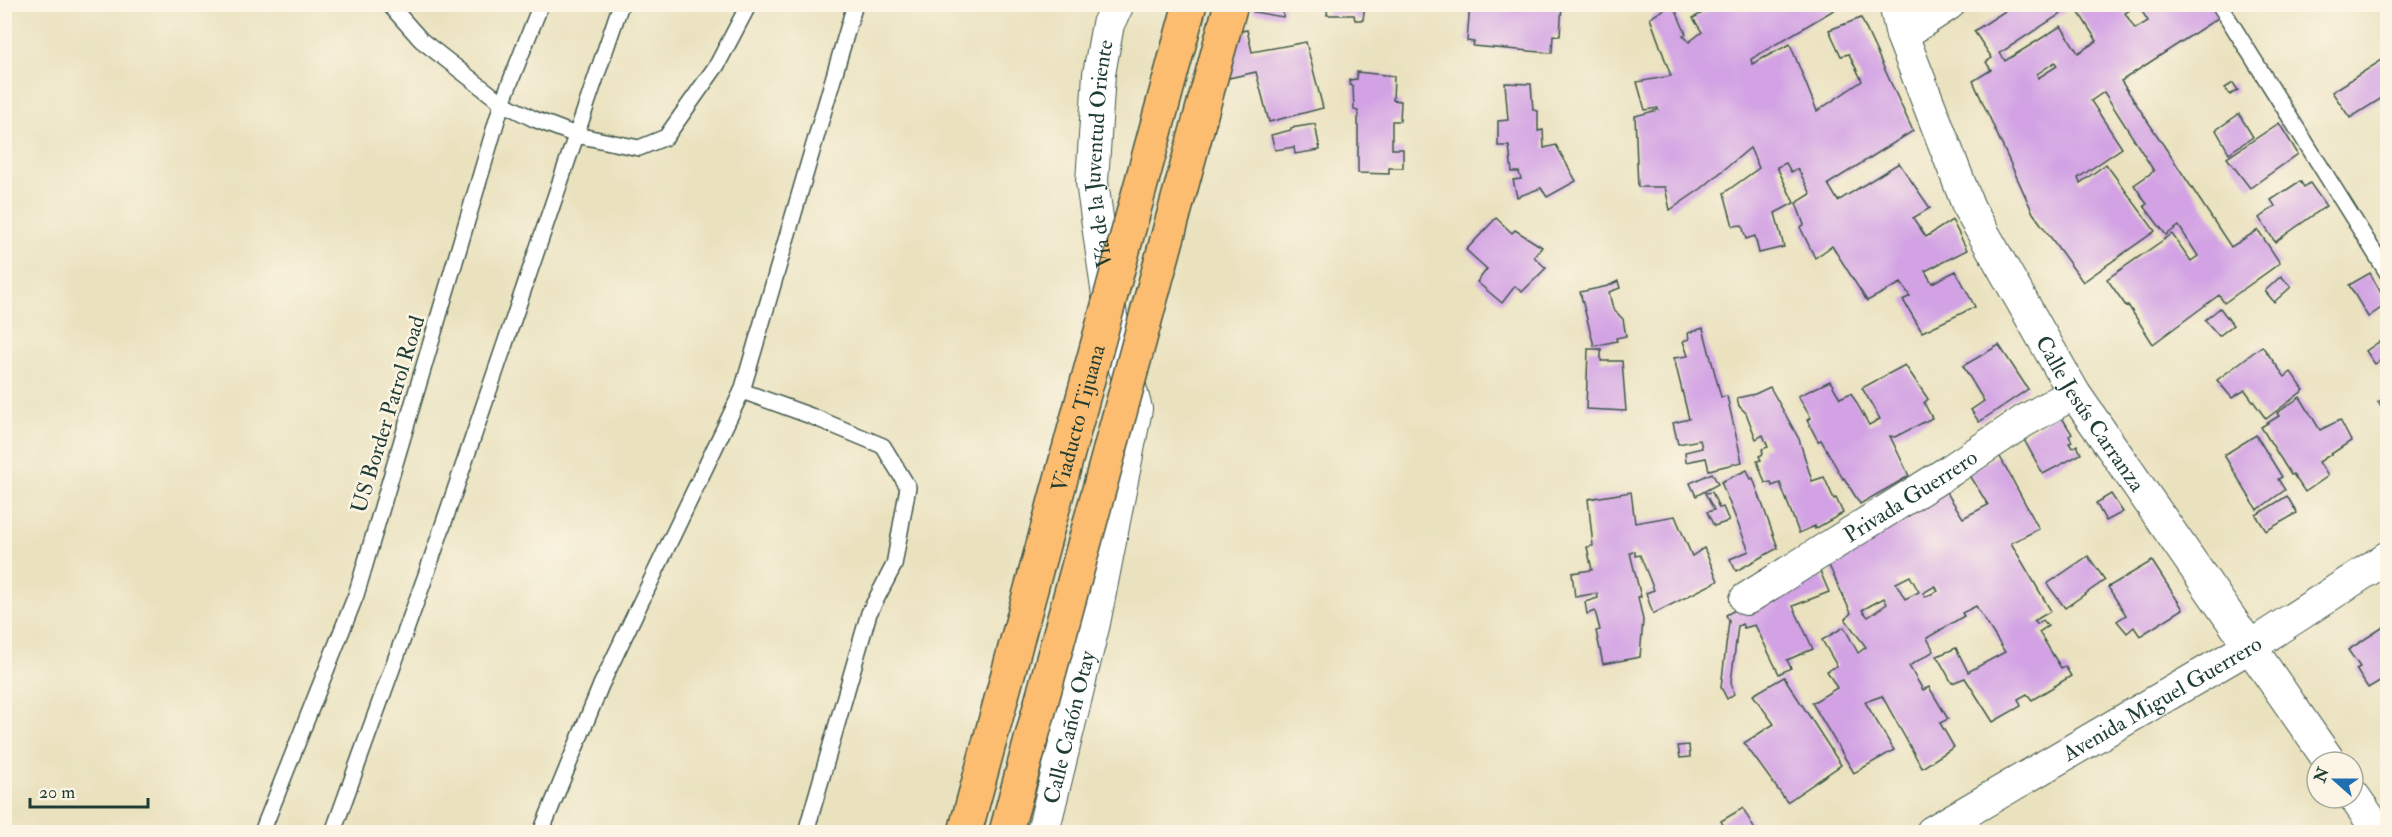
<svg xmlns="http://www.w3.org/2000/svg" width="2392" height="837" viewBox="0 0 2392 837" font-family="'IM FELL Double Pica',serif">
	<rect width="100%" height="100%" fill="#fcf5e5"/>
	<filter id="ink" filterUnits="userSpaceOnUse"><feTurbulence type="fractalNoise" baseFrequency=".0167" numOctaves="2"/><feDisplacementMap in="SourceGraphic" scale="12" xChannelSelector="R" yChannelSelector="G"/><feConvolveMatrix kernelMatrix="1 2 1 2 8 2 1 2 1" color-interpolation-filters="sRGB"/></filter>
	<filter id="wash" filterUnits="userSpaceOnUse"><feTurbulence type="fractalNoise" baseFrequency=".008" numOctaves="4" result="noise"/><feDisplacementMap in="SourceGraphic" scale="24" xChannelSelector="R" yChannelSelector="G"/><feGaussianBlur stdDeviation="1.35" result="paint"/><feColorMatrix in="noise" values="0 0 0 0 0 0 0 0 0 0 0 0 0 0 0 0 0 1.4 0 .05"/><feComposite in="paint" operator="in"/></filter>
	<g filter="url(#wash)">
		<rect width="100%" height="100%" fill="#eae2bf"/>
		<g id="blocks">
			<!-- building -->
			<g fill="#d2a2e4" fill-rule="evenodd">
				<path d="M1254,4H1284L1283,17L1253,12Z"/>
				<path d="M1328,4H1365L1363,20H1355L1354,15H1327Z"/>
				<path d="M1470,4H1562L1560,36L1553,35L1552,53L1473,46L1474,42L1467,41Z"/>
				<path d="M1673,4L1686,34L1683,35L1689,42L1702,32L1693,18L1715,6L1717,9L1725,4H1844L1751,59L1752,64L1790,44L1817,111L1862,81L1849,54L1841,56L1829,30L1861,18L1913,131L1828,184L1838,201L1899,163L1930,208L1913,218L1926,237L1952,220L1967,250L1925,271L1932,283L1956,271L1975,307L1922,332L1903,300L1910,296L1901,283L1867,301L1832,246L1815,258L1800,227L1804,225L1796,203L1811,194L1798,169L1791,172L1786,163L1777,167L1794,203L1775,213L1784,247L1759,253L1755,236L1746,239L1742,225L1733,226L1724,193L1759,168L1750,148L1702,188L1670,210L1665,187H1638L1635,116L1658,110V108L1645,110L1637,82L1671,76L1650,18Z"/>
				<path d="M2016,4H2214L2221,16L2121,81L2231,247L2258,230L2280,263L2227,301L2224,303L2219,295L2153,344L2128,305L2126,306L2107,279L2172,234L2191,261L2198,256L2179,226L2166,235L2144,206L2147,204L2134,185L2154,171L2104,92L2091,101L2122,148L2078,178L2080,183L2106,164L2155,231L2083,282L2033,213L1973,81L1991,70L1986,62L1992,58L1974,31ZM2074,5L2097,41L2078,53L2061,26L2005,61L2000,53ZM2138,5L2148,21L2135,29L2125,13ZM2055,62L2057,66L2038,78L2037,74Z"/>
				<path d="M1247,30L1252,52L1306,42L1323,108L1269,122L1256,72L1229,78L1221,39L1222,35Z"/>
				<path d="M2388,56V101L2385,96L2350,118L2332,92Z"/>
				<path d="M1357,72L1394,76L1393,100L1401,101L1400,121H1392V149H1403V168H1389V174L1358,173V111L1354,110L1353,86L1350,85L1349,80L1357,79Z"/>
				<path d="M1505,83L1531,84L1533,110L1538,111V131L1543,130L1544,148L1556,145L1576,181L1547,197L1541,188L1517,197L1513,180L1521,179L1519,172H1512L1509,146H1498V121L1508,120Z"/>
				<path d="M2233,83L2238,90L2230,95L2225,88Z"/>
				<path d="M2239,114L2253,137L2229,153L2216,130Z"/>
				<path d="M2279,123L2298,154L2250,188L2227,158Z"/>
				<path d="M1315,124L1320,150L1295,154L1294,147L1275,150L1271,135L1291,130V128Z"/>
				<path d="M2300,181L2304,187L2310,183L2326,206L2275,242L2259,218L2275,206L2271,200Z"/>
				<path d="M1496,218L1512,233L1515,230L1542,247L1534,257L1546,268L1522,292L1515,286L1502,303L1477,282L1487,269L1466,250Z"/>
				<path d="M2370,273L2387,304L2368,317L2349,285Z"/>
				<path d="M2281,276L2291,287L2274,302L2265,291Z"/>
				<path d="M1618,281L1620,288L1609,292L1613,309L1623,319L1626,336L1616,338L1617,341L1594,346L1580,292L1608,286Z"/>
				<path d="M2220,308L2233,325L2219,336L2205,320Z"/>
				<path d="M1703,328L1721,397L1727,396L1742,462L1709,470L1706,458L1686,462L1685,452L1702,448L1700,440L1678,444L1673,423L1689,419L1674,358L1688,356L1683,341L1689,339L1688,333Z"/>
				<path d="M2383,339L2388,346V355L2375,364L2366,351Z"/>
				<path d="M1999,345L2028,389L1979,422L1971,410L1984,401L1963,366Z"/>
				<path d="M2262,346L2285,377L2291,372L2304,390L2266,419L2245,390L2232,398L2217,380Z"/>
				<path d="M1588,349H1601V361H1622L1626,411L1586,409Z"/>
				<path d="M1905,365L1928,399L1924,403L1932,418L1895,437L1890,436L1909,476L1860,504L1844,478L1843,479L1821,440L1818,441L1807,420L1811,418L1798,396L1830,381L1840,398L1851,393L1869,425L1880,419L1862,388Z"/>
				<path d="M1770,387L1799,439L1812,481L1824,477L1834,499L1836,498L1843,513L1815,529V526L1799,533L1780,483L1772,486L1771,482L1765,483L1757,461L1761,460L1759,456L1763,454L1762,449L1768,447L1763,435L1756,439L1746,413L1739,406L1737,398L1755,394Z"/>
				<path d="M2300,397L2320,430L2340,420L2351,441L2319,462L2328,476L2305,492L2293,474L2291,475L2261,427L2279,416L2277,413Z"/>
				<path d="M2388,397V418L2378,402Z"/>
				<path d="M2059,413L2072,434L2069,436L2072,442L2069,443L2072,448L2077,445L2081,454L2043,474L2022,436Z"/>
				<path d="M2256,435L2282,477L2278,479L2285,490L2257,510L2224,455Z"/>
				<path d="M1999,455L2039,529L2011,543L2051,611L2034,621L2037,624L2043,620L2048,626L2039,632L2061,668L2065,666L2071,676L2032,700L2027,694L2018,699L2021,706L1993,722L1965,678L1952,683L1937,656L1956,648L1968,672L2005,652L1976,606L1962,613L1964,616L1927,638L1934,651L1909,666L1923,690L1929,687L1948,719L1940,723L1954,747L1922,768L1882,696L1865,702L1894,750L1854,773L1812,703L1837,688L1827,671L1837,666L1822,640L1844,627L1858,653L1866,647L1845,619L1851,613L1826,559L1903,519L1924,506L1921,499L1942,485L1963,518L1988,505L1968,472ZM1910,576L1919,592L1905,599L1896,583ZM1935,586L1938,591L1925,597L1923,593ZM1884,598L1887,604L1868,617L1862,610Z"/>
				<path d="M1747,470L1751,479L1753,478L1778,548L1736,571L1730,559L1749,551L1721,482Z"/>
				<path d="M1712,473L1718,484L1696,496L1690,483Z"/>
				<path d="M1631,492L1635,523L1675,516L1692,556L1704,548L1718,581L1653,614L1646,593L1654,590L1640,555L1635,556V551L1630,553L1641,597H1638L1643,620L1640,657L1603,664L1596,631L1600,630L1595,611L1587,614L1585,602L1598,598L1597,593L1575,597L1572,573L1592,570L1587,547L1593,546L1588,499Z"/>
				<path d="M1712,492L1719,508L1723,507L1729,521L1714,526L1707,512L1714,510L1705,493Z"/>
				<path d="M2111,494L2123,512L2106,521L2096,503Z"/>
				<path d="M2287,496L2297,513L2266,531L2256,515Z"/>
				<path d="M2088,556L2105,580L2065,608L2047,584Z"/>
				<path d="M2152,561L2183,609L2140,636L2134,627L2127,633L2117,621L2126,615L2108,587Z"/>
				<path d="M1817,564L1829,592L1793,606L1813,649L1787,660L1791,668L1779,674L1755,625L1744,628L1742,624L1738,626L1731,682L1734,694L1727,699L1721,687L1729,621L1726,615Z"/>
				<path d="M2388,624V676L2368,688L2356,669L2360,667L2348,650Z"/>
				<path d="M1784,677L1841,765L1787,802L1744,743L1774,724L1753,695Z"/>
				<path d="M1689,745L1690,757L1680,758L1678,746Z"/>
				<path d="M1743,808L1756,832H1727L1721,821Z"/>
			</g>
		</g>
	</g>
	<g filter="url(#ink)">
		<use href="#blocks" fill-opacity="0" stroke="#3d5649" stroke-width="1.5"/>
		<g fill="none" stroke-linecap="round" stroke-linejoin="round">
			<!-- service casing -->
			<g stroke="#3d5649" stroke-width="18">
				<g id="service">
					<path d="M389,4L421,40L502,103L534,119L576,135L639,148L666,137L717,65L749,4"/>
					<path d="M2219,4L2388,274"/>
					<path d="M742,391L811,416L883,446L908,487L894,565L869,613L806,832"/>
					<path d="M262,832L356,595L502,103L541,4"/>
					<path d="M333,832L427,572L621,4"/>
					<path d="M541,832L601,685L742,391L855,4"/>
				</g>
			</g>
			<!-- minor casing -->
			<g stroke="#3d5649" stroke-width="34">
				<g id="minor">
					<path id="s1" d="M1895,4L1902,35L1969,208L2074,393L2330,762"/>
					<path d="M1902,35L1949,4"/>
					<path id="s2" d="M1746,599L1951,470L2024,421L2074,393"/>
					<path d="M2353,795L2379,832"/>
					<path id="s3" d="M1043,832L1094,623L1136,409L1111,317L1092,182L1099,74L1108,24L1118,4"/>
					<path id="s4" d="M1932,832L2251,646L2388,557"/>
				</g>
			</g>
			<!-- service -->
			<use href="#service" stroke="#fff" stroke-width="15"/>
			<!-- minor -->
			<use href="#minor" stroke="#fff" stroke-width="32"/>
			<!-- motorway-bridge casing -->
			<g stroke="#3d5649" stroke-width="36" stroke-linecap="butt">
				<g id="motorway-bridge">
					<path id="s5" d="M965,832L1190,4"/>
					<path d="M1006,832L1231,4"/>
				</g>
			</g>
			<!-- motorway-bridge -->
			<use href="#motorway-bridge" stroke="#fcbd6f" stroke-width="33"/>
		</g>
	</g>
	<g text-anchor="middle" stroke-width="5" stroke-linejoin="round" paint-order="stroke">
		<!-- street labels -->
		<g font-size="22" fill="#1f3d34" stroke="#fcf5e5">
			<text dy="8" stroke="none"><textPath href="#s3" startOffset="693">Vía de la Juventud Oriente</textPath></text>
			<text dy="8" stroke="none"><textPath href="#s1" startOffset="456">Calle Jesús Carranza</textPath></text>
			<text transform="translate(387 414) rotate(-73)" y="8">US Border Patrol Road</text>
			<text dy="8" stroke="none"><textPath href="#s5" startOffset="429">Viaducto Tijuana</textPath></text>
			<text dy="8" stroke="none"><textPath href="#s2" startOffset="194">Privada Guerrero</textPath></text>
			<text dy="8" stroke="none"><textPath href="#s4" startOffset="266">Avenida Miguel Guerrero</textPath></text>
			<text dy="8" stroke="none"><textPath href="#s3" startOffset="108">Calle Cañón Otay</textPath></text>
		</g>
	</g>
	<!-- margin -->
	<rect width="2392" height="837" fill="none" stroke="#fcf5e5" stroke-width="24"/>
	<!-- north arrow -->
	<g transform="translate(2335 780) rotate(291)"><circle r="28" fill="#fcf5e5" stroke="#a4ab9e" stroke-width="1.5"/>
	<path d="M0-4.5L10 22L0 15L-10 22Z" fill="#1f6fb2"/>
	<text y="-9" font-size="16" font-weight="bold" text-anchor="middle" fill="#1f3d34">N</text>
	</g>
	<!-- scale -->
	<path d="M30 798v9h118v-9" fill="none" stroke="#1f3d34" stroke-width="3"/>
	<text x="39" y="798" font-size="18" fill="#1f3d34" stroke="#fcf5e5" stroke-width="4.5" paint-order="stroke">20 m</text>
</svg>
